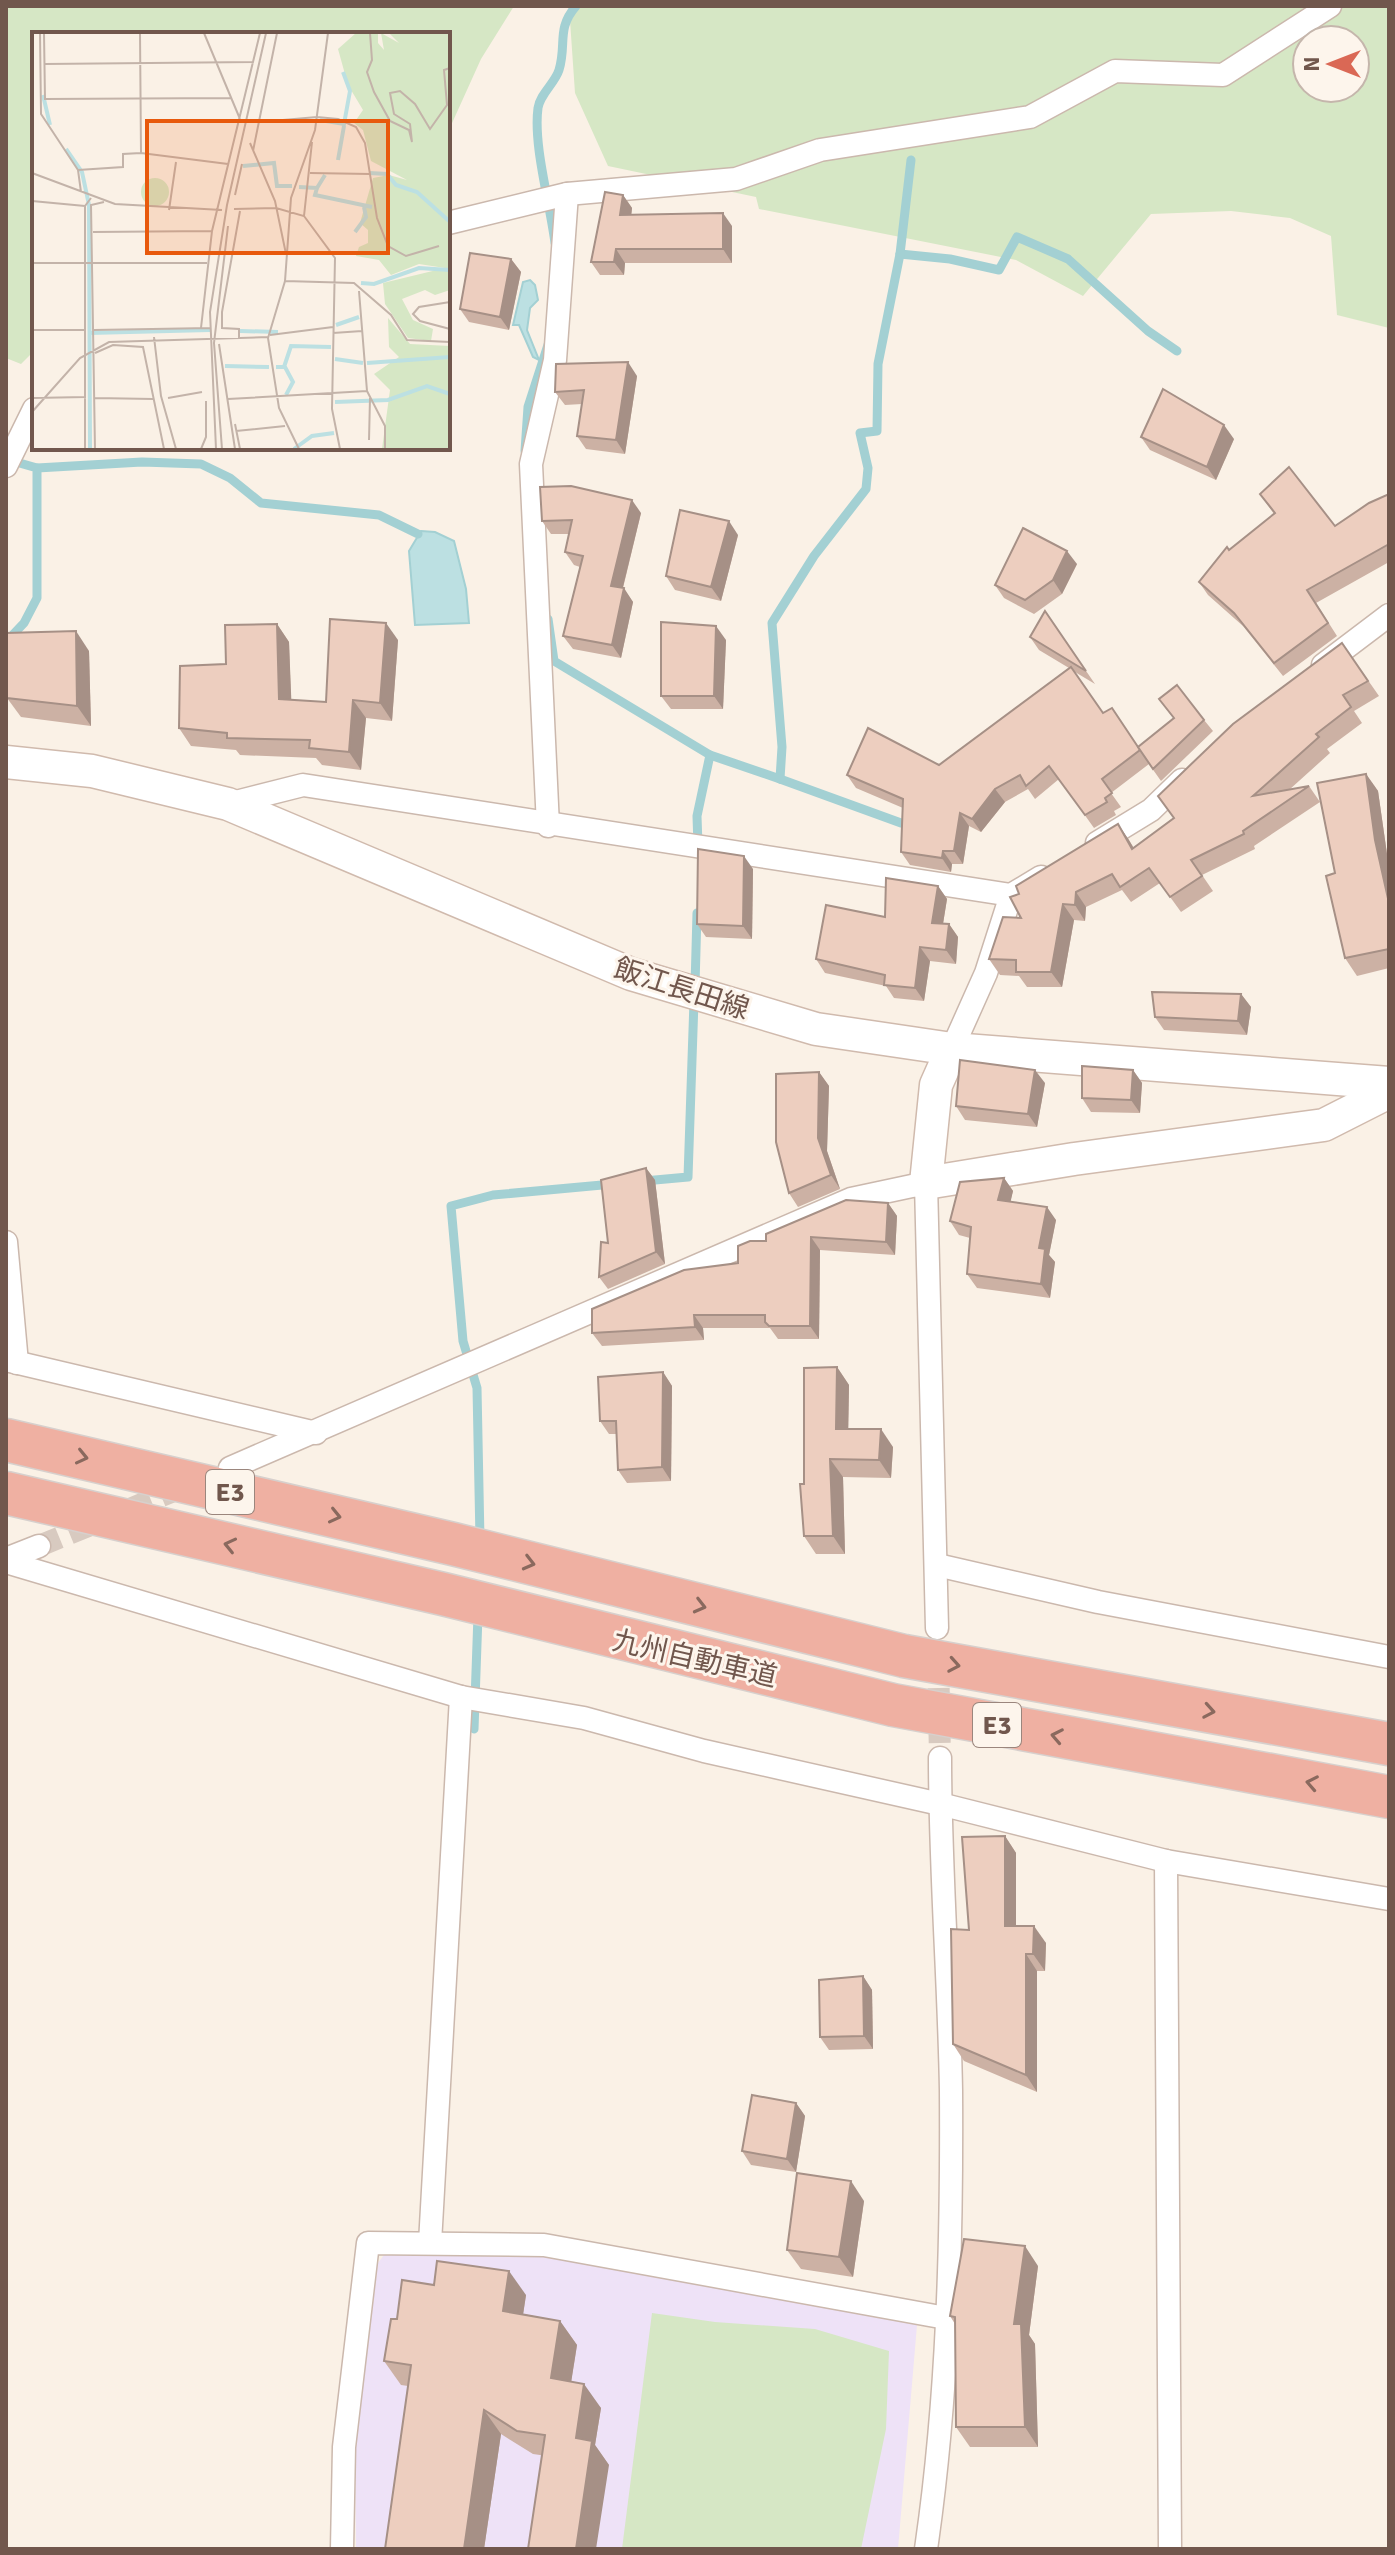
<svg xmlns="http://www.w3.org/2000/svg" width="1395" height="2555" viewBox="0 0 1395 2555" font-family="Signika,'Noto Sans JP',sans-serif">
	<rect width="100%" height="100%" fill="#faf1e6"/>
	<!-- education -->
	<path fill="#eee2f7" d="M538,2254L917,2325L898,2549H356L355,2451L378,2263L384,2255Z"/>
	<!-- green -->
	<g fill="#d6e7c5" fill-rule="evenodd">
		<path d="M6,6H514L481,59L448,132V34H34V351L21,364L6,358Z"/>
		<path d="M569,6H1389V328L1337,315L1331,236L1290,218L1231,211L1151,214L1083,296L1016,260L759,209L756,197L608,166L575,93ZM1307,40H1355V88H1307Z"/>
		<path d="M652,2313L715,2322L815,2329L889,2351L886,2429L861,2549H622Z"/>
	</g>
	<!-- water -->
	<g fill="#bce0e2" stroke="#a3d0d3" stroke-width="2">
		<path d="M530,280L535,285L538,300L530,308L527,330L539,360L533,357L519,325H513L523,282Z"/>
		<path d="M421,531L435,532L454,541L466,589L469,623L415,625L409,551Z"/>
	</g>
	<g fill="none" stroke-linecap="round" stroke-linejoin="round">
		<!-- stream -->
		<g stroke="#a3d0d3" stroke-width="9">
			<path d="M555,243C550,203 533,145 538,108C540,94 555,83 559,70C567,44 556,29 576,6"/>
			<path d="M900,254L950,259L999,270L1017,237L1068,259L1148,331L1177,351"/>
			<path d="M525,451L528,407L548,345"/>
			<path d="M37,468L142,462L201,464L230,478L261,503L379,515L418,534"/>
			<path d="M548,619L554,661L710,755L697,816L698,846"/>
			<path d="M6,642L24,623L37,598V468L9,460"/>
			<path d="M710,755L780,779L782,747L772,623L814,556L866,489L868,468L860,433L877,431L878,364L900,254L911,160"/>
			<path d="M780,779L901,823"/>
			<path d="M695,986L697,913"/>
			<path d="M644,1181L688,1177L694,1001"/>
			<path d="M480,1540L477,1388L463,1341L451,1206L493,1195L613,1184"/>
			<path d="M474,1729L478,1615"/>
		</g>
		<!-- street-tunnel -->
		<g stroke="#d8cac0" stroke-width="22" stroke-dasharray="22 11" stroke-linecap="butt">
			<path d="M39,1546L186,1486"/>
			<path d="M938,1655L940,1758"/>
		</g>
		<!-- street casing -->
		<g stroke="#cbb8ad" stroke-width="25">
			<g id="street">
				<path d="M448,223L567,194L736,179L820,150L1030,117L1115,71L1223,75L1330,6"/>
				<path d="M6,466L34,409"/>
				<path d="M1323,665L1389,615"/>
				<path d="M228,804L303,785L1011,895L1041,877"/>
				<path d="M548,826L531,464L555,360L567,194"/>
				<path d="M1097,843L1151,810L1182,780"/>
				<path d="M952,1049L986,973L1011,895"/>
				<path d="M6,1242L17,1363"/>
				<path d="M6,1360L316,1433"/>
				<path d="M230,1468L851,1199L926,1183L937,1628"/>
				<path d="M6,1559L39,1546"/>
				<path d="M6,1562L461,1697L584,1718L704,1751L940,1804L1166,1861L1389,1899"/>
				<path d="M937,1565L1098,1602L1389,1657"/>
				<path d="M1166,1861L1170,2549"/>
				<path d="M430,2243L461,1697"/>
				<path d="M342,2549L344,2447L368,2243L544,2245L946,2318"/>
				<path d="M926,2549C948,2398 952,2243 951,2090C949,1979 940,1868 940,1758"/>
			</g>
		</g>
		<!-- secondary casing -->
		<g stroke="#d0baad" stroke-width="35">
			<g id="secondary">
				<path d="M6,762L92,771L228,804L631,974L816,1029L952,1049L1389,1083"/>
				<path d="M952,1049L936,1085L926,1183L1074,1159L1324,1125L1389,1092"/>
			</g>
		</g>
		<!-- highway casing -->
		<g stroke="#d7d0cd" stroke-width="45">
			<g id="highway">
				<path d="M6,1440L453,1544L904,1656L1389,1744"/>
				<path d="M6,1493L443,1594L893,1705L1389,1797"/>
			</g>
		</g>
		<!-- street -->
		<use href="#street" stroke="#fff" stroke-width="22"/>
		<!-- secondary -->
		<use href="#secondary" stroke="#fff" stroke-width="32"/>
		<!-- highway -->
		<use href="#highway" stroke="#efb0a2" stroke-width="42"/>
	</g>
	<!-- wall -->
	<g fill="#ccb1a4">
		<path d="M623,195L632,208L631,215L732,226V263H625L624,275H600L591,262Z"/>
		<path d="M511,259L521,272L509,330L469,322L460,309Z"/>
		<path d="M637,376L625,454L586,449L577,436L582,404L565,405L555,392Z"/>
		<path d="M1141,437L1234,439L1216,480L1150,450Z"/>
		<path d="M1260,494L1335,526L1389,494V562L1316,603L1337,636L1283,676L1243,626L1208,595L1199,582L1229,550L1274,514Z"/>
		<path d="M641,513L623,588L633,602L621,658L573,649L563,636L580,567L574,565L565,552L569,534H551L542,521Z"/>
		<path d="M738,535L721,601L675,590L666,576Z"/>
		<path d="M1077,564L1062,594L1034,614L1004,598L995,585Z"/>
		<path d="M1045,611L1095,684L1075,672L1103,713L1138,747L1174,719L1159,699L1204,720L1213,731L1161,781L1149,764L1111,793L1121,807L1114,811L1116,815L1094,828L1059,779L1035,799L1028,789L1005,802L981,832L969,826L963,864H952L951,872L910,865L901,852L903,808L856,788L847,775L939,765L1069,668L1039,650L1030,637Z"/>
		<path d="M277,624L289,642L291,700L326,702L398,640L392,721L366,718L361,770L322,765L316,758L240,755L236,750L191,746L179,728Z"/>
		<path d="M726,640L723,709H671L661,696Z"/>
		<path d="M1342,643L1379,696L1354,711L1362,723L1327,749L1330,753L1289,790L1309,786L1320,802L1254,846L1255,849L1202,875L1213,891L1181,912L1160,883L1131,902L1122,890L1086,907L1085,921L1074,920L1062,987H1027L1019,976L1000,975L989,959L1021,918L1019,894L1118,824L1134,848L1173,818Z"/>
		<path d="M89,651L91,726L21,717L7,698Z"/>
		<path d="M1366,774L1378,791L1389,868V968L1357,976L1345,958L1335,873Z"/>
		<path d="M753,869L752,939L706,937L697,924Z"/>
		<path d="M938,886L947,899L943,924H949L958,937L956,964L930,961L924,1001L894,998L886,986L825,973L816,959Z"/>
		<path d="M1241,994L1251,1007L1247,1035L1164,1030L1155,1017Z"/>
		<path d="M1133,1070L1142,1083L1140,1113L1091,1112L1082,1098Z"/>
		<path d="M819,1072L829,1086L827,1151L840,1189L798,1207L789,1193Z"/>
		<path d="M1045,1083L1037,1127L965,1120L956,1106Z"/>
		<path d="M646,1168L655,1180L665,1264L608,1289L599,1277L608,1243Z"/>
		<path d="M1004,1178L1013,1191L1010,1202L1056,1220L1049,1255L1055,1262L1050,1298L977,1288L967,1274L970,1238L959,1235L950,1221Z"/>
		<path d="M888,1203L897,1216L895,1255L820,1250L819,1339H778L770,1328H703L704,1340L602,1346L592,1333L738,1263L766,1241Z"/>
		<path d="M837,1367L849,1385L848,1429L893,1447L891,1478L843,1477L845,1554H816L804,1536V1484Z"/>
		<path d="M663,1372L672,1386L671,1481L627,1483L618,1470L617,1434H609L600,1421Z"/>
		<path d="M1005,1836L1016,1853V1926L1046,1943L1045,1971H1037V2092L964,2061L953,2044L969,1930Z"/>
		<path d="M863,1976L872,1990L873,2049L829,2050L820,2037Z"/>
		<path d="M796,2103L805,2116L796,2172L751,2165L742,2151Z"/>
		<path d="M864,2201L853,2277L801,2269L787,2250Z"/>
		<path d="M1038,2266L1029,2335L1035,2344L1038,2447H970L956,2427L955,2324L950,2316Z"/>
		<path d="M434,2285L526,2295L523,2314L560,2321L577,2345L571,2382L601,2408L595,2445L609,2465L533,2454L501,2434L484,2549H385L408,2386L401,2385L384,2361Z"/>
	</g>
	<!-- shaded-wall -->
	<g fill="#a69086">
		<path d="M623,195L632,208L630,228L620,215Z"/>
		<path d="M723,213L732,226V263L723,249Z"/>
		<path d="M616,249L625,263L624,275L614,262Z"/>
		<path d="M511,259L521,272L509,330L500,317Z"/>
		<path d="M628,362L637,376L625,454L616,440Z"/>
		<path d="M1224,425L1234,439L1216,480L1207,467Z"/>
		<path d="M632,500L641,513L620,599L611,586Z"/>
		<path d="M729,521L738,535L721,601L711,587Z"/>
		<path d="M1067,551L1077,564L1062,594L1053,580Z"/>
		<path d="M624,588L633,602L621,658L612,645Z"/>
		<path d="M386,623L398,640L392,721L380,703Z"/>
		<path d="M277,624L289,642L292,717L279,699Z"/>
		<path d="M716,626L726,640L723,709L714,696Z"/>
		<path d="M76,631L89,651L91,726L77,706Z"/>
		<path d="M353,700L366,718L361,770L349,752Z"/>
		<path d="M1366,774L1378,791L1389,868V903L1375,840Z"/>
		<path d="M995,789L1005,802L981,832L972,819Z"/>
		<path d="M960,813L969,826L963,864L954,851Z"/>
		<path d="M1118,824L1129,840L1143,865L1132,849Z"/>
		<path d="M943,851L952,864L951,872L942,858Z"/>
		<path d="M744,856L753,869L752,939L743,926Z"/>
		<path d="M938,886L947,899L941,936L932,923Z"/>
		<path d="M1076,892L1086,907L1085,921L1075,905Z"/>
		<path d="M1063,904L1074,920L1062,987L1051,972Z"/>
		<path d="M949,924L958,937L956,964L946,950Z"/>
		<path d="M920,947L930,961L924,1001L915,988Z"/>
		<path d="M1241,994L1251,1007L1247,1035L1238,1021Z"/>
		<path d="M1035,1070L1045,1083L1037,1127L1028,1114Z"/>
		<path d="M1133,1070L1142,1083L1140,1113L1131,1100Z"/>
		<path d="M819,1072L829,1086L827,1151L840,1189L831,1175L818,1138Z"/>
		<path d="M646,1168L655,1180L665,1264L656,1252Z"/>
		<path d="M1004,1178L1013,1191L1008,1213L998,1200Z"/>
		<path d="M888,1203L897,1216L895,1255L886,1242Z"/>
		<path d="M1047,1207L1056,1220L1049,1255L1055,1262L1050,1298L1041,1284L1039,1248Z"/>
		<path d="M811,1237L820,1250L819,1339L810,1326Z"/>
		<path d="M694,1315L703,1328L704,1340L695,1327Z"/>
		<path d="M837,1367L849,1385L848,1447L836,1429Z"/>
		<path d="M663,1372L672,1386L671,1481L662,1467Z"/>
		<path d="M881,1429L893,1447L891,1478L879,1460Z"/>
		<path d="M830,1459L843,1477L845,1554L833,1536Z"/>
		<path d="M1005,1836L1016,1853V1942L1005,1926Z"/>
		<path d="M1034,1926L1046,1943L1045,1971L1033,1954Z"/>
		<path d="M1026,1954L1037,1971V2092L1026,2075Z"/>
		<path d="M863,1976L872,1990L873,2049L864,2036Z"/>
		<path d="M796,2103L805,2116L796,2172L787,2159Z"/>
		<path d="M851,2181L864,2201L853,2277L839,2257Z"/>
		<path d="M1025,2246L1038,2266L1029,2335L1035,2344L1038,2447L1025,2427L1014,2324Z"/>
		<path d="M509,2271L526,2295L520,2335L503,2311Z"/>
		<path d="M560,2321L577,2345L568,2402L551,2378Z"/>
		<path d="M584,2384L601,2408L595,2445L609,2465L596,2549H576V2438Z"/>
		<path d="M484,2410L501,2434L484,2549H464Z"/>
	</g>
	<!-- building -->
	<g fill="#edcebf" stroke="#a69086" stroke-width="2">
		<path d="M605,192L623,195L620,215L723,213V249H616L614,262H591Z"/>
		<path d="M470,253L511,259L500,317L460,309Z"/>
		<path d="M628,362L616,440L577,436L584,390L555,392L556,364Z"/>
		<path d="M1163,389L1224,425L1207,467L1141,437Z"/>
		<path d="M1289,467L1335,526L1369,503L1389,494V544L1307,590L1328,623L1274,663L1234,613L1199,582L1227,547L1229,550L1275,513L1260,494Z"/>
		<path d="M571,486L632,500L611,586L624,588L612,645L563,636L583,556L565,552L572,520L542,521L540,487Z"/>
		<path d="M680,510L729,521L711,587L666,576Z"/>
		<path d="M1023,528L1067,551L1053,580L1025,600L995,585Z"/>
		<path d="M1045,611L1086,671L1030,637Z"/>
		<path d="M330,619L386,623L380,703L353,700L349,752L309,748L310,740L227,738V733L179,728L180,666L226,664L225,625L277,624L279,699L326,702Z"/>
		<path d="M661,622L716,626L714,696H661Z"/>
		<path d="M76,631L77,706L7,698L6,633Z"/>
		<path d="M1342,643L1368,681L1343,695L1351,707L1316,734L1319,737L1253,796L1309,786L1243,831L1244,834L1191,860L1202,876L1170,897L1149,868L1120,887L1112,874L1076,892L1075,905L1063,904L1051,972H1016V960L989,959L1003,917L1021,918L1010,897L1019,894L1016,886L1118,824L1132,849L1174,818L1158,796L1233,724Z"/>
		<path d="M1071,667L1103,713L1112,708L1140,750L1102,779L1112,793L1105,798L1107,802L1085,815L1049,766L1026,786L1020,775L995,789L972,819L960,813L954,851H943L942,858L901,852L903,799L847,775L868,728L939,765Z"/>
		<path d="M1177,685L1204,720L1153,769L1138,747L1174,718L1159,699Z"/>
		<path d="M1366,774L1375,840L1389,903V949L1345,958L1326,876L1335,873L1317,783Z"/>
		<path d="M698,849L744,856L743,926L697,924Z"/>
		<path d="M886,878L938,886L932,923L949,924L946,950L920,947L915,988L884,985L885,975L816,959L826,905L885,917Z"/>
		<path d="M1152,992L1241,994L1238,1021L1155,1017Z"/>
		<path d="M960,1060L1035,1070L1028,1114L956,1106Z"/>
		<path d="M1082,1066L1133,1070L1131,1100L1082,1098Z"/>
		<path d="M819,1072L818,1138L831,1175L789,1193L776,1142V1074Z"/>
		<path d="M646,1168L656,1252L599,1277L601,1242L608,1243L601,1180Z"/>
		<path d="M1004,1178L998,1200L1047,1207L1039,1248L1045,1249L1041,1284L967,1274L971,1227L950,1221L960,1182Z"/>
		<path d="M846,1200L888,1203L886,1242L811,1237L810,1326H769L765,1322V1315H694L695,1327L592,1333V1309L684,1270L738,1263V1246L750,1241H766V1234Z"/>
		<path d="M837,1367L836,1429H881L879,1460L830,1459L833,1536H804L800,1484H804V1368Z"/>
		<path d="M663,1372L662,1467L618,1470L616,1421H600L598,1377Z"/>
		<path d="M1005,1836V1926H1034L1033,1954H1026V2075L953,2044L951,1929L969,1930L962,1837Z"/>
		<path d="M863,1976L864,2036L820,2037L819,1980Z"/>
		<path d="M752,2095L796,2103L787,2159L742,2151Z"/>
		<path d="M797,2173L851,2181L839,2257L787,2250Z"/>
		<path d="M964,2239L1025,2246L1014,2324H1021L1025,2427H956L955,2317L950,2316Z"/>
		<path d="M437,2261L509,2271L503,2311L560,2321L551,2378L584,2384L576,2438L592,2441L576,2549H528L545,2435L517,2431L484,2410L464,2549H385L411,2365L384,2361L391,2319H397L402,2280L434,2285Z"/>
	</g>
	<!-- one-way arrows -->
	<defs><path id="oneway-chevron" d="M-2-3.5L2.5 0L-2 3.5" fill="none" stroke-width="1.6" stroke-linecap="round" stroke-linejoin="round" transform="scale(2)"/></defs>
	<g stroke="#8a695e">
		<use href="#oneway-chevron" transform="translate(82 1457) rotate(13)"/>
		<use href="#oneway-chevron" transform="translate(335 1516) rotate(13)"/>
		<use href="#oneway-chevron" transform="translate(230 1545) rotate(-167)"/>
		<use href="#oneway-chevron" transform="translate(529 1563) rotate(14)"/>
		<use href="#oneway-chevron" transform="translate(700 1606) rotate(14)"/>
		<use href="#oneway-chevron" transform="translate(954 1665) rotate(10)"/>
		<use href="#oneway-chevron" transform="translate(1209 1711) rotate(10)"/>
		<use href="#oneway-chevron" transform="translate(1057 1736) rotate(-169)"/>
		<use href="#oneway-chevron" transform="translate(1312 1783) rotate(-169)"/>
	</g>
	<g text-anchor="middle" stroke-width="6" stroke-linejoin="round" paint-order="stroke">
		<!-- shield labels -->
		<g fill="#fdf5ec" stroke="#9b867d" stroke-width="2">
			<rect x="206" y="1470" width="48" height="44" rx="6"/>
			<rect x="973" y="1703" width="48" height="44" rx="6"/>
		</g>
		<g font-size="26" font-weight="bold" fill="#71574d">
			<text x="230" y="1501">E3</text>
			<text x="997" y="1734">E3</text>
		</g>
		<!-- street labels -->
		<g font-size="28" fill="#71574d" stroke="#fdf5ec">
			<text transform="translate(682 988) rotate(18)" y="10">飯江長田線</text>
			<text transform="translate(695 1658) rotate(13)" y="10">九州自動車道</text>
		</g>
	</g>
	<!-- overview -->
	<g transform="translate(32 32)">
		<rect width="418" height="418" fill="#faf1e6"/>
		<path d="M324,1H346V11L352,18L349,1L367,11L357,1H418V258L403,263L393,258L370,267L381,288L401,297L399,309L376,306L353,272L351,251L413,236L387,232L359,243L347,228L324,224L327,215L336,211V198L328,191L341,146L357,143L375,148L339,129L331,98L322,91L331,78L316,53L306,17ZM109 160a14 14 0 1 1 28 0a14 14 0 1 1-28 0ZM356,286L378,312L418,314V417H350L358,358L342,342L367,325L357,315Z" fill="#d6e7c5"/>
		<path fill="none" stroke="#bce0e2" stroke-width="4" d="M11,63L18,93M288,88L312,92L318,59L311,40M34,117L50,140L57,173L58,417M306,128L312,94M211,134L242,131L245,154H260M337,141L355,142L364,153L385,160L417,189M267,155L285,156L293,143M285,156L283,163L340,175M323,200L334,185L332,175M329,251L342,252L387,236L418,238M304,293L327,285M208,299L246,300M57,301L178,298M303,327L331,331M335,331L418,325M193,334L237,335M244,335H253L261,350L254,363M252,335L259,314L299,315M303,370L356,368L395,354L418,362M262,417L280,404L302,401"/>
		<path fill="none" stroke="#c3b3a9" stroke-width="2" d="M8,1L9,82L46,138L49,160M12,1L13,67L199,66M108,1L109,121M172,1L208,87M338,1L340,28L335,40L342,60L358,89L377,98L380,110L378,92L362,82L358,61L368,59L383,72L398,97L415,73L412,38L418,36M13,32L222,30M228,90L285,85L306,87L324,95L333,111L345,186L356,214L374,224L407,214M218,111L243,169L254,222M221,119L245,1M46,138L91,135V122L109,121L196,132M0,141L83,172L190,178M278,141L338,142M203,163L210,132M0,169L53,174M202,177L244,176L272,184L303,226L300,377L308,417M137,178L144,130M272,184L280,110M61,200L180,199M0,231H175M253,249L322,251L359,283L375,308L418,310M327,259L335,359L353,394V417M418,270L387,275L381,282L388,289L418,297M169,296L180,199L228,1M0,298H54M62,298L178,296M301,301L330,299M238,303L301,295M122,305L129,364L144,417M207,307V297L190,296V280L208,179M187,312L203,417M63,321L81,313L111,315L132,417M0,366L54,365M63,366L121,367M136,366L170,360M196,367L335,359M0,380L48,326L77,310L237,305M203,392L208,417M204,399L253,394M337,408L338,366M53,417V174L59,166M63,417L59,173L72,170M169,417L174,405V369M184,417L178,280L195,173L234,1M190,417L182,311L196,194M267,417L247,376L236,306L253,249L259,166L283,98L296,1"/>
		<path fill="#e8590c" fill-opacity="0.15" stroke="#e8590c" stroke-width="4" d="M115,89H356V221H115Z"/>
		<rect width="418" height="418" fill="none" stroke="#71574d" stroke-width="4"/>
	</g>
	<!-- border -->
	<rect width="1395" height="2555" fill="none" stroke="#71574d" stroke-width="16"/>
	<!-- north arrow -->
	<g transform="translate(1331 64) rotate(270)"><circle r="38" fill="#fdf5ec" stroke="#c5b6ac" stroke-width="2"/>
	<path d="M0-6L14 30L0 20L-14 30Z" fill="#da6855"/>
	<text y="-12" font-size="22" font-weight="bold" text-anchor="middle" fill="#71574d">N</text>
	</g>
</svg>
